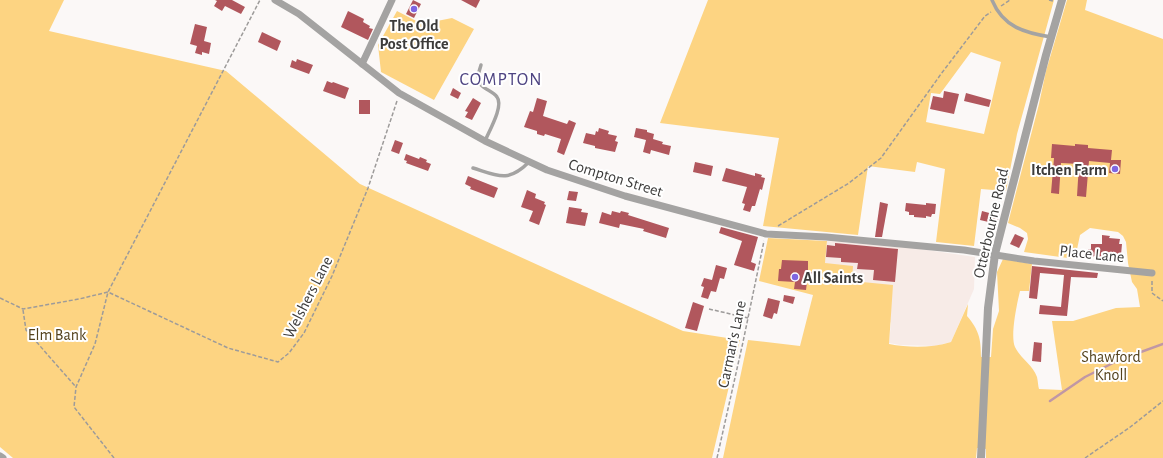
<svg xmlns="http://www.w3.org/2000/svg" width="1163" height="458" viewBox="0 0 1163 458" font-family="'Alegreya Sans',sans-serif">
	<rect width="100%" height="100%" fill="#fbf8f7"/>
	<!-- built -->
	<path fill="#f7ebe7" d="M827,241L900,246L975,257L974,289L951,342L935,346L900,345L889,343L891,323L852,281L825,263Z"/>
	<!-- green -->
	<g fill="#fdd482" fill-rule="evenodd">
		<path d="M0,0H64L49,31L226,71L360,184L683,331L740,340L712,458H13L0,447Z"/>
		<path d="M708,0H1054L1017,134L1006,191L981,189L974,246L936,242L945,169L917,162L915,172L868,166L858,235L763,226L779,138L660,123ZM971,52L1001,62L984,134L926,122L931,93L940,94Z"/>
		<path d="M1067,0H1087L1085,10L1163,39V458H986V449L977,448L976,458H723L748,340L800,346L813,295L759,281L768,238L827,241L825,263L853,266L852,281L893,285L889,344C910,348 931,348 951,342L968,304L967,316C979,330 981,339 981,357H991L993,329L999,311L997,272L1003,259L1032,264L1029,291H1020C1017,303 1010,336 1015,347C1020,358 1033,365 1037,377C1038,381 1038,386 1039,389L1062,390L1052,321H1073L1116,308L1140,307L1137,289L1132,282L1128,263L1126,242L1123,236L1118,232L1090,228L1080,235L1075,259L1024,252L1028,239L1027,233L1020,228L1008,223L1039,104L1046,71Z"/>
		<path d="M397,11L422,24L452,18L474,29L434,100L381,72L378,45Z"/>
	</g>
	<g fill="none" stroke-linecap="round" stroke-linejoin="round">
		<!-- stream -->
		<path stroke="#c097a5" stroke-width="2.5" d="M1050,401L1085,377L1119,360L1163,344"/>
	</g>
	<!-- building -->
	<g fill="#b1575d">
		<path d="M215,0H232L245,7L241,14L225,6L222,11L214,6L217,1Z"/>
		<path d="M413,0L421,4L414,18L406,14Z"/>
		<path d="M461,0H480L476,8Z"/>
		<path d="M348,11L364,19L363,22L370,26L369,28L373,29L368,40L341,27Z"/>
		<path d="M195,24L207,27L204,41L211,43L209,54L202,52V55L195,53L197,46L190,44Z"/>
		<path d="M262,32L281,41L277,51L258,42Z"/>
		<path d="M297,59L313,65L309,74L290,67L292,60L296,62Z"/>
		<path d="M327,81L332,83L333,82L349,88L345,99L323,91Z"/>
		<path d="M453,88L461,93L458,99L450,95Z"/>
		<path d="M944,91L959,94L954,114L930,109L933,96L943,98Z"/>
		<path d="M966,93L991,100L989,107L964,101Z"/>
		<path d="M473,98L481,103L472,120L465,117L468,112L465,111Z"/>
		<path d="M537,98L547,101L543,116L567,124L569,120L576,123L564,155L557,152L561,139L545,134L544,136L537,134V131L524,127L530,111L533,112Z"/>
		<rect x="359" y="100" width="11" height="14"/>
		<path d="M599,128L609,131L608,134L617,136L615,141L618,142L615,152L595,148V146L583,143L586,133L595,135L596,131L598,132Z"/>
		<path d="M636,128L647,130V132L654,134L653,139L663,142L662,144L671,146L669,155L651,150L650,154L643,152L646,140L634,137Z"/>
		<path d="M395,140L403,143L399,154L391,151Z"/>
		<path d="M1052,144L1075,146V144L1088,145V148L1112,150L1111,160H1121L1120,174L1109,173L1110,163L1089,161L1086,197L1077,196L1079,164L1061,163L1059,194L1051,193L1054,158H1051Z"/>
		<path d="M406,154L419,159L420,157L427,160L426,162L431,164L428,171L406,163L407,161L404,160Z"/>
		<path d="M695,162L713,166L711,176L693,172Z"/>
		<path d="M726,168L755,176V173L762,175L761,177L765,178L762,190L760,189L755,206H752L750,212L743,210L745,204L742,203L747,187L722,181Z"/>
		<path d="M468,176L498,188L494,198L470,189L471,187L465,184Z"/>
		<path d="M527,190L536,194L535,198L545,202L544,204L546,205L539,225L529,221L533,211L521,207Z"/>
		<path d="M569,191L578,192L576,201L567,200Z"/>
		<path d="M880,202L888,204L882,237H875Z"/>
		<path d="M906,203L926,205V203L936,204L935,214H932L931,217L926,216V218L914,217V215H909V212L905,211Z"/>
		<path d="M569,207L582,209L581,212L588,213L585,226L566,223Z"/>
		<path d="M612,211L620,213L621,211L629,213L628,215L669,228L666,238L643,231L644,229L620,224L619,228L599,223L602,212L611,215Z"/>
		<path d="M982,211L993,214L994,211L1000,212L997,224L980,220Z"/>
		<path d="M721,227L758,237L751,262L756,264L754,271L734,265L742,241L719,233Z"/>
		<path d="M1015,234L1024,238L1019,248L1010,244Z"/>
		<path d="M1102,235L1110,236L1109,238L1120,239L1119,244H1122L1121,255L1107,254V257L1088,256V249H1091V244H1102Z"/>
		<path d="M835,243L898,249L895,282L873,280L874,270L857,269L858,263L841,262V258L826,257L827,245L835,246Z"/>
		<path d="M782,260L808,261V272H813L812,282H807L806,290L794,289L795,282L778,281L779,269H781Z"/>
		<path d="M716,265L727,268L724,279L720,278L716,292L711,291L708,299L701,297L704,287L701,286L704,278L712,280Z"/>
		<path d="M1032,266L1098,273L1097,278L1071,277L1067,316L1039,314L1040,305L1061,307L1064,275L1040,273L1037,299L1029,298Z"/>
		<path d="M784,295L795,297L793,304L783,301Z"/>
		<path d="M768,298L780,301L777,314L774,313L772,319L763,316Z"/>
		<path d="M693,302L704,306L697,331L685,328Z"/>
		<path d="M1034,342L1042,343L1041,362L1032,361Z"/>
	</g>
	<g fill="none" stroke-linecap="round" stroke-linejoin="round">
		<!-- path -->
		<g stroke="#9d9b9a" stroke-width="1.5" stroke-dasharray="4 2" stroke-linecap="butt">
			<path d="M1049,0L1053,1"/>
			<path d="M1001,6L1010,0"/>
			<path d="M778,226L849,183L881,158L941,74L985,16L991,12"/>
			<path d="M1152,281V293L1163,301"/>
			<path d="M0,298L23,309L79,299L108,292L228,348L278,362L289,353L304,333L332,276L368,188L397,101"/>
			<path d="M709,309L748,318"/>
			<path d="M23,310L26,330L76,387"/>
			<path d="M114,458L74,407L76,387L95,344L108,292L260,0"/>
			<path d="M717,458L743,342L764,241"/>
			<path d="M1085,458L1129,428L1163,401"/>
		</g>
		<!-- service -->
		<g stroke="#a4a3a2" stroke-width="3.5">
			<path d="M992,0C1003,27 1025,33 1051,37"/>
			<path d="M481,65L478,75L480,84C485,90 493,91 497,97C504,106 489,131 485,141"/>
			<path d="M473,168C498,176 508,183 529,162"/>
		</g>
		<!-- minor -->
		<g stroke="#a4a3a2" stroke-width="7">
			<path d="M275,0L299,14L399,93L485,141L547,170L625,196L766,234L826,237L964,250L1034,261L1152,273"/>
			<path d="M362,64L392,0"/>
			<path d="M0,456L3,458"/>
		</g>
		<!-- tertiary -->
		<path stroke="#a4a3a2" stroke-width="8" d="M981,458L988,308L995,254L1046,55L1062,0"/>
	</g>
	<!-- markers -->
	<g fill="#7f66e1" stroke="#fff" stroke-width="1.5">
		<circle cx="414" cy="9" r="4"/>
		<circle cx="1115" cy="169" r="4"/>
		<circle cx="795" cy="277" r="4"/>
	</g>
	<g text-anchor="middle" stroke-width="4" stroke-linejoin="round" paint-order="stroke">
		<!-- poi labels -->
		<g font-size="16" font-weight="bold" fill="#3c3b3a" stroke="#fff">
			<text x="414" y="31">The Old<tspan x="414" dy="18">Post Office</tspan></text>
			<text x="1107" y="175" text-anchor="end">Itchen Farm</text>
			<text x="803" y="283" text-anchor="start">All Saints</text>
		</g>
		<!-- street labels -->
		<g font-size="16" fill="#3c3b3a" stroke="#fff">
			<text transform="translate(616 177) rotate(17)" y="6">Compton Street</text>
			<text transform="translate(990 223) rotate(-77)" y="6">Otterbourne Road</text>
			<text transform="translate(1092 253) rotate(6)" y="6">Place Lane</text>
			<text transform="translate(307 297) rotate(-63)" y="6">Welshers Lane</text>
			<text transform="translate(731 344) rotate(-78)" y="6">Carman's Lane</text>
		</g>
		<!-- park labels -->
		<g font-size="16" fill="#53411b" stroke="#fff">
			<text x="57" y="340">Elm Bank</text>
			<text x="1111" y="362">Shawford<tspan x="1111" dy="18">Knoll</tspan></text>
		</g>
		<!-- quarter labels -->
		<g font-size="18" letter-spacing="1" fill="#4e4482" stroke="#fff">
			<text x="501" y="85">COMPTON</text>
		</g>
	</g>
</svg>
